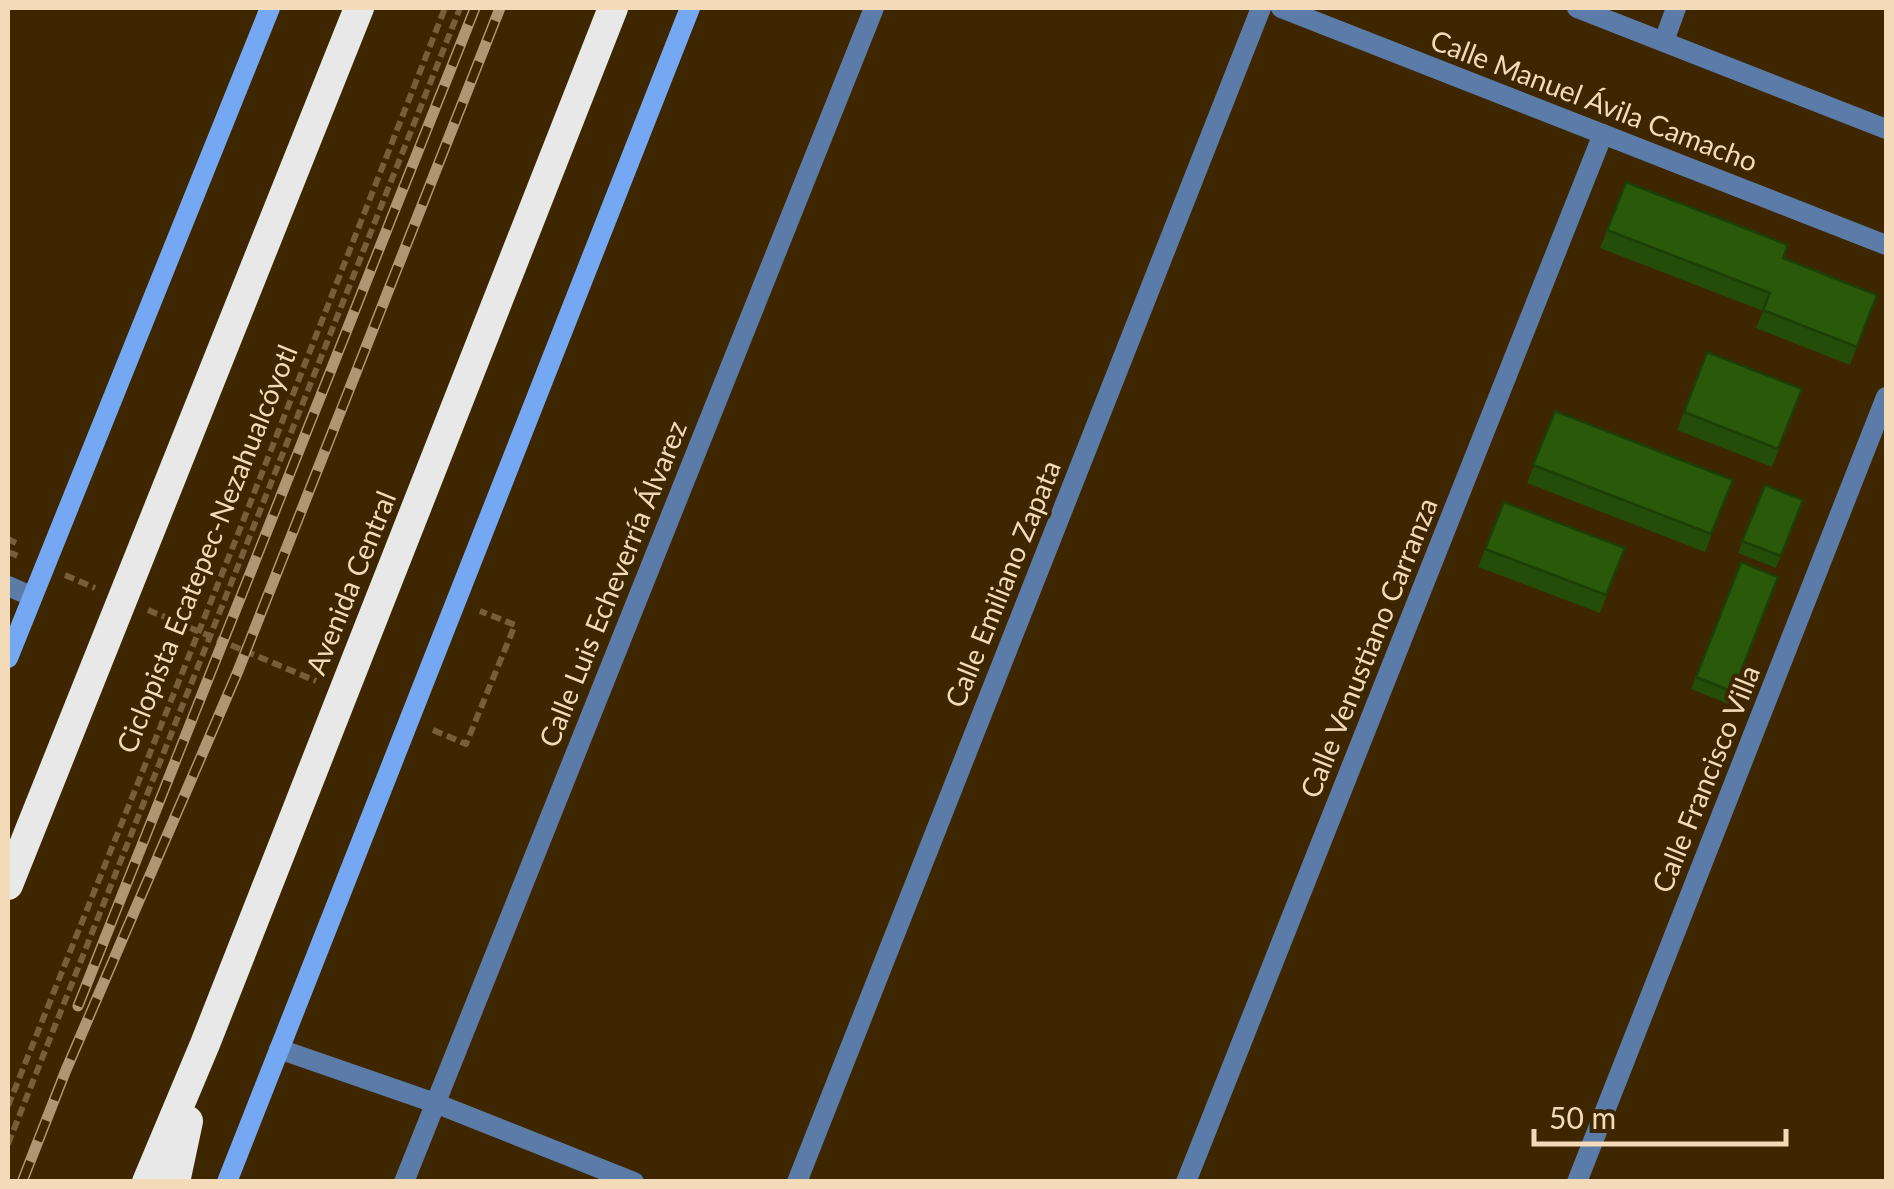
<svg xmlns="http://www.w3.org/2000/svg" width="1894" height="1189" viewBox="0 0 1894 1189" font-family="Lato,sans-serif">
	<rect width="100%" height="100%" fill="#3d2600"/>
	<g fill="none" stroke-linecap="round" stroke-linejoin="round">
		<!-- path -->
		<g stroke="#765f3a" stroke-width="6" stroke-dasharray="10 5" stroke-linecap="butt">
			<path d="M8,539L16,543"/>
			<path d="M8,552L21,557"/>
			<path d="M65,575L95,588"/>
			<path d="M148,610L316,681"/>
			<path d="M433,730L466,744L515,625L480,611"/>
			<path d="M8,1106L234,544L445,8"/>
			<path d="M8,1144L460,8"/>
		</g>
		<!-- minor -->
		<g stroke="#5b7ca9" stroke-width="20">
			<path d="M1664,41L1676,8"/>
			<path d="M404,1182L874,8"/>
			<path d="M797,1182L1261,8"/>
			<path d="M1186,1182L1603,134"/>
			<path d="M1577,1182L1886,397"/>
		</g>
		<!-- tertiary -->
		<g stroke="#5b7ca9" stroke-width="20">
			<path d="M1281,8L1886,245"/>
			<path d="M1577,8L1886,129"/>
			<path d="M8,586L31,596"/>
			<path d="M279,1049L435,1103L634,1182"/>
		</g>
		<!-- secondary -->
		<g stroke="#74a8f2" stroke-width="20">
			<path d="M8,658L270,8"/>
			<path d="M227,1182L690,8"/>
		</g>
		<!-- motorway -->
		<g stroke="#e8e8e8" stroke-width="30">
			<path d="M8,885L359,8"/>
			<path d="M147,1182L205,1044L613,8"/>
			<path d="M175,1182L188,1121"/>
		</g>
		<!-- rail casing -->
		<g stroke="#af9773" stroke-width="11">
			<g id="rail">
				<path d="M78,1006L475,8"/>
				<path d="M22,1182L66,1070L238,671L500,8"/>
			</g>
		</g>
		<!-- rail -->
		<use href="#rail" stroke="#3d2600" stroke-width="8" stroke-dasharray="22" stroke-linecap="butt"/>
	</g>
	<!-- wall -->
	<g fill="#234d08">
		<path d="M1626,182L1784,258L1877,295L1850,365L1756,328L1763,311L1600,248Z"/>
		<path d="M1707,352L1802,389L1772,467L1677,430Z"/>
		<path d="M1555,411L1733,480L1705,552L1527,483Z"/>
		<path d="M1765,485L1803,500L1776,568L1738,553Z"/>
		<path d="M1504,502L1625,548L1600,613L1478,567Z"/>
		<path d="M1741,562L1778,577L1729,704L1691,689Z"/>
	</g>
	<!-- building -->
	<g fill="#295909" stroke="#1d3e06" stroke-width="2.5">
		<path d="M1626,182L1788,245L1783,258L1877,295L1857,347L1763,310L1770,293L1607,230Z"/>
		<path d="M1707,352L1802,389L1778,449L1684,412Z"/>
		<path d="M1555,411L1733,480L1711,534L1533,465Z"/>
		<path d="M1765,485L1803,500L1781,556L1742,541Z"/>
		<path d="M1504,502L1625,548L1606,595L1485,549Z"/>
		<path d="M1741,562L1778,577L1733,692L1696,677Z"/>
	</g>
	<g text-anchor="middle" stroke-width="8" stroke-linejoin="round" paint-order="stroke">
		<!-- street labels -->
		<g font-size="28" fill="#f3dab8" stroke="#3d2600">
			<text transform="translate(1594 101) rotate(21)" y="10">Calle Manuel Ávila Camacho</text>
			<text transform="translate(207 549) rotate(-68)" y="10">Ciclopista Ecatepec-Nezahualcóyotl</text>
			<text transform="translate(351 583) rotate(-68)" y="10">Avenida Central</text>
			<text transform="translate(613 584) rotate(-68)" y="10">Calle Luis Echeverría Álvarez</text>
			<text transform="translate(1003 584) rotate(-68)" y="10">Calle Emiliano Zapata</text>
			<text transform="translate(1369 648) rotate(-68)" y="10">Calle Venustiano Carranza</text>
			<text transform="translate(1706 779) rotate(-68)" y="10">Calle Francisco Villa</text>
		</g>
	</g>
	<!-- border -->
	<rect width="1894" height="1189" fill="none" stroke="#f3dab8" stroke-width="20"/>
	<!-- scale -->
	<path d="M1534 1129v15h252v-15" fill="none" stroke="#f3dab8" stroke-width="5"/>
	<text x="1549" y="1129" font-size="30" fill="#f3dab8" stroke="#3d2600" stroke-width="8" paint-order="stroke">50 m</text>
</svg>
